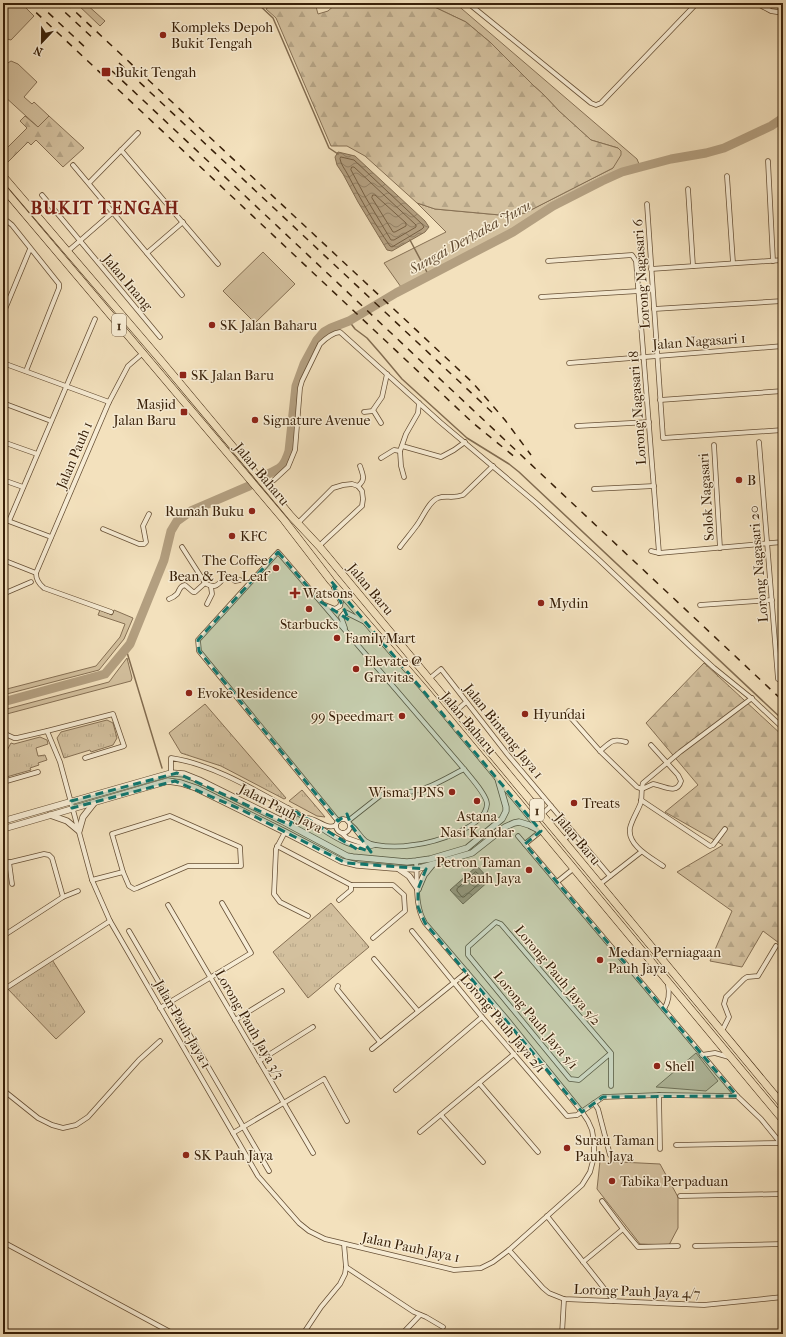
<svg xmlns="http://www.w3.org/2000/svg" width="786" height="1337" viewBox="0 0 786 1337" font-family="'IM FELL French Canon',serif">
	<defs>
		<pattern id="forest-firs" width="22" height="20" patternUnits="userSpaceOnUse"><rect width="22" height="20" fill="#d3c09e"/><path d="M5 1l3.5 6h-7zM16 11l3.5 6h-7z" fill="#b6a587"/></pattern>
		<pattern id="park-tufts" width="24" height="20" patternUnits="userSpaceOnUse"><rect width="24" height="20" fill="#d3c09e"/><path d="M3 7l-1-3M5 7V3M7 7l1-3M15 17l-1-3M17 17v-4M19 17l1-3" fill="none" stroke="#b6a587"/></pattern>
		<pattern id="water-waves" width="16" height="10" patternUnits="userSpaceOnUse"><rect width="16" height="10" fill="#b39f80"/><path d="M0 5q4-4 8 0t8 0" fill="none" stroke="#938167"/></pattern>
	</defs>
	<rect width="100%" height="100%" fill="#f3e1bd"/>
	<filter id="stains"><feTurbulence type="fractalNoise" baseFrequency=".005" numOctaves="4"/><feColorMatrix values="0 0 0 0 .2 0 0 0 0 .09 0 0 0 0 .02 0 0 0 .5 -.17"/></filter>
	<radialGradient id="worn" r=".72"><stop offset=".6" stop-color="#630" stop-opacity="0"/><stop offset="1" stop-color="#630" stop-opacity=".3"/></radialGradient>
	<!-- grass -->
	<g fill="#d3c09e" stroke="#867054">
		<path d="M3,3H21L34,16L11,40L3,38Z"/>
		<path d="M76,3H85L105,21L100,26Z"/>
		<path d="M426,3H455L637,159L639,164C593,178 553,206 512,230C476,250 438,268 401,287L384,263L446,232L417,203L435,209L511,216L525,213L613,168L618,148L591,140L559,111L543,94L534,86L491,43L466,22Z"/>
		<path d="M11,61L18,64L37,82L24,97L32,104L34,102L49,116L38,127L3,95V66Z"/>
		<path d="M263,252L295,284L255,323L223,291Z"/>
		<path d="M100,610L112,615L114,610L133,618L124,639L99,670L3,695V690L96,666L120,637L125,624L98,615Z"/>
		<path d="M127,658L132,678L131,681L3,715V710L109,682Z"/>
		<path d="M696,1053L718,1081L706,1091L656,1087Z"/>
		<path d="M600,1161L660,1164L678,1197V1228L669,1245L640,1244L597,1189Z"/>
	</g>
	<!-- forest -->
	<g fill="url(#forest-firs)" stroke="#867054">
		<path d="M274,3H315L318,14L328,11L337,3H426L466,22L491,43L534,86L543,94L559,111L591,140L618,148L621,151V155L613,168L525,213L511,216L435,209L417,203L365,156L347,146H331L276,18L266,9Z"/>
		<path d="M25,116L38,127L49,116L84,148L63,167L36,140L31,145L28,142L7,163L3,158V152L27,128L20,121Z"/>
		<path d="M704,663L783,736V946L763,931L742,967L710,961L732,911L677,872L723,845L665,812L698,785L646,723Z"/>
	</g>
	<!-- park -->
	<g fill="url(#park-tufts)" stroke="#867054">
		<path d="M205,704L286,798L284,799L221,766L181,753L169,733Z"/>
		<path d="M107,720L113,723L117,738L113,745L91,752L90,750L64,758L57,738L61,732Z"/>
		<path d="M40,737L47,740L48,744L36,748L38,756L45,755L47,760L38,763L39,765L30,768L31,770L3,778V754H5L11,743L14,744Z"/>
		<path d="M302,790L325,817L317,816L289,801Z"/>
		<path d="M331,903L369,947L308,998L273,952Z"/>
		<path d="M51,958L85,1012L56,1039L6,987Z"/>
	</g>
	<!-- water -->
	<g fill="url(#water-waves)" stroke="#826c50">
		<path d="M338,152L355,156L425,221L429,227L425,232L392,251L387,250L358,202L343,174L337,165L335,157Z"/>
		<path d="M477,866L490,880L463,904L450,890Z"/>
	</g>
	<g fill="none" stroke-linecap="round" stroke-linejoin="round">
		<!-- shore -->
		<g stroke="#766044" stroke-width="1">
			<path d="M341,157L354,160L422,224L424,227L422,229L392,247L390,246C374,223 361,200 348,175C345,169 341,165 340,159Z"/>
			<path d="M352,167H354L416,225V227L394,240H391L366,198L351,170Z"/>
			<path d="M373,195H375L406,223V226L395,232H393L372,198Z"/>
			<path d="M476,872L483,878V880L464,897H462L457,891V889Z"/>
		</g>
		<!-- stream -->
		<g stroke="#826c50" stroke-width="1.5">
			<path d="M257,3L273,18L329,148L338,154"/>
			<path d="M410,240L429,276"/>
			<path d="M349,321L355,329L367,338L381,354L402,379L467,438L509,464L519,472L783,720"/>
			<path d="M126,649L162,768"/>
		</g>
		<!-- river -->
		<g stroke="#b39f80" stroke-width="9">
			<path d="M266,475C281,468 284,467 289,451L296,386L304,364L317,340L324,332L331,328L349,321L396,293L513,232L553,206L602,181L622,172L671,159L706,153L724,148L771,126L783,118"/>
			<path d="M3,702L105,674L130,644L164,560L171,531L177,521L191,511L249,486"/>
		</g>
		<!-- minor casing -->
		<g stroke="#675036" stroke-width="5.5">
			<g id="minor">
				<path d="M468,3L591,103L596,105L601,103L697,3"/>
				<path d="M756,3L771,11L783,13"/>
				<path d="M121,150L218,264"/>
				<path d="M768,161L773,261"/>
				<path d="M73,165L182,295"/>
				<path d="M727,176L733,263"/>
				<path d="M89,183L138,133"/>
				<path d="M688,189L693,266"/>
				<path d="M42,195L160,337"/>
				<path d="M647,204L663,438L783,430"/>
				<path d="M3,222L7,221L12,225L59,284V288L26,371"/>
				<path d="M67,252L113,212"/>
				<path d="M147,253L183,222"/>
				<path d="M548,261L632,255L636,261L659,553"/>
				<path d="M651,269L783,260"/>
				<path d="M541,297L639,291"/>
				<path d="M654,309L783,301"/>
				<path d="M3,314L30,249"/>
				<path d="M3,363L109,402"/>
				<path d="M569,363L783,346"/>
				<path d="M660,400L783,391"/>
				<path d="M3,403L51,421"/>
				<path d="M364,412L373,411"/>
				<path d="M381,423L373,410L382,397L387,374"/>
				<path d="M577,426L649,422"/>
				<path d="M3,442L37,454"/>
				<path d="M759,442L778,679L783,682"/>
				<path d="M714,445L720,548"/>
				<path d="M402,446L441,457L454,450L465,442"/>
				<path d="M381,458L394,450L400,451"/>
				<path d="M404,477L401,466L400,451L406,434L418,413L419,403"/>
				<path d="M3,480L23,487"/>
				<path d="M274,480L288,467L295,450L300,388L302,381L320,344C325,339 332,333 340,332L440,422L535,502L598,559L692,648L714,668L751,698L783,728"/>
				<path d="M358,486C366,480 363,475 360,466"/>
				<path d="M594,489L654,486"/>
				<path d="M3,519L51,537"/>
				<path d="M9,521L95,319"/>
				<path d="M298,523L333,488L343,485L352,484L358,486L362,491L363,499L362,506L319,546"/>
				<path d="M103,529L139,544H144L146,542L143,526L149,514"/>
				<path d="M182,547L205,583"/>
				<path d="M400,547C406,539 412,532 417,525C423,517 429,501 438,498C446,495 453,499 463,495L493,466"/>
				<path d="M651,551L659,553L783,542"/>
				<path d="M3,560L36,573"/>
				<path d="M3,594L31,582"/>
				<path d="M169,599C172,598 175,596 177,594C180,590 179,586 185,585L193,592H195L205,583C216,590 218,584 226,576H229L235,581L240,580"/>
				<path d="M207,604L212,594L211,587"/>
				<path d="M325,605L335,609L340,606L341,602L334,588"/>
				<path d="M700,605L772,600"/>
				<path d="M111,612L44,588C39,584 36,580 36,573L109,402L128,366L143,353"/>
				<path d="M345,628L341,617L345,612L363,621"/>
				<path d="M429,679L441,669L508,755L610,876"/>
				<path d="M456,711L466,702"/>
				<path d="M569,711L571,718L600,751L637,787L642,789L653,784C662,785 677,796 681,781L678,775L651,745"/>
				<path d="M47,731L60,762L92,880L110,921L258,1176L299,1223L309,1231L325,1239L454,1270L481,1268L493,1262L509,1250L582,1185L590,1172L594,1157V1142L592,1130L588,1121L582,1112L506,1018L425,923C414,905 418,882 416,861"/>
				<path d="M3,733L14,738H17L47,731L113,714L124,746L85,758"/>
				<path d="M600,751C611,742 612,738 626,742"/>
				<path d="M171,773V758C218,765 264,796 306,818L311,822C329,833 353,853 375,845"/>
				<path d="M3,782L38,772"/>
				<path d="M641,800L710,846L713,845L725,829"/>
				<path d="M541,815L551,806"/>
				<path d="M170,816L240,847L241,866H188L137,888L134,889L129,886L123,872L112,834Z"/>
				<path d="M307,818C316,818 328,831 336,825"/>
				<circle cx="343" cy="826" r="7"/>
				<path d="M282,821L288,808"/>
				<path d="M338,821L199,651L198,640L278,552L464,769C470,777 487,795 487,804C486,828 432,843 413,845C401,847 388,847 376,845C361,843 361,833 351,825"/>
				<path d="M348,821L381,795C391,792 400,794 409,792C430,789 446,778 464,769"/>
				<path d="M290,825L296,812"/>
				<path d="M285,832L276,849L274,894L280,902L308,916"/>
				<path d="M342,833L347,838L367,845"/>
				<path d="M518,836L737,1096L761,1119L783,1146"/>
				<path d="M563,840L573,832"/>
				<path d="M525,844L541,831"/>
				<path d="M277,846L351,885H393L404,895L405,911L373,938"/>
				<path d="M9,862L12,884"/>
				<path d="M3,864L44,854L49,855L52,858L63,897"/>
				<path d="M663,866C652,858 627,846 630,828C632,819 638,811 641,802C642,796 641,789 643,783L680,752L752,698"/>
				<path d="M92,880L123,872"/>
				<path d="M557,882L573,869"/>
				<path d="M600,884L641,852"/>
				<path d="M339,900L351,890V885"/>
				<path d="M168,905L313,1153"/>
				<path d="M129,931L269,1171"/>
				<path d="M412,931L482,1017L567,1116L577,1115L603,1097L659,1095L737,1096"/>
				<path d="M3,936L63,897L78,891"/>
				<path d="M374,959L418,1011"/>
				<path d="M338,986L337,989L380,1042"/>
				<path d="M3,990L110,921"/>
				<path d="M160,1008L251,953L222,903"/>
				<path d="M664,1009C669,1001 670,994 668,985"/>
				<path d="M235,1020L282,991"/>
				<path d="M722,1031L729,1017L724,1004L726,997L744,979L747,977L758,976L776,946"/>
				<path d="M372,1049L467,972"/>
				<path d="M611,1053L579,1080L570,1079L468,955V947L496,922L501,924L611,1053V1086"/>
				<path d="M702,1055L715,1053L729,1057"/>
				<path d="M259,1061L313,1027"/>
				<path d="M479,1083L538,1152"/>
				<path d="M3,1090L38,1118L52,1125L63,1128L76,1125L88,1117L139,1060L160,1041"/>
				<path d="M396,1090L482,1017"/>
				<path d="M659,1095L660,1149"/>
				<path d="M594,1103L598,1109L610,1155"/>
				<path d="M441,1115L483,1162"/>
				<path d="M420,1132L514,1054"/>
				<path d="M233,1133L324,1079L347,1121"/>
				<path d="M676,1145L781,1143"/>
				<path d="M680,1196L783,1194"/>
				<path d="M602,1201L623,1229L638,1247L678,1246"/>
				<path d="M547,1216L614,1301"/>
				<path d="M3,1242L174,1334"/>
				<path d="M695,1246L783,1244"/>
				<path d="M509,1250L543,1288L549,1293L564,1299L704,1305L783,1297"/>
				<path d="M583,1262L623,1229"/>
				<path d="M346,1267L414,1312L426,1317L443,1327"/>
				<path d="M303,1334L321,1307L340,1284L345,1274L346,1267L344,1244"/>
				<path d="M402,1334L420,1315"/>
				<path d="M562,1334L564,1299"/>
			</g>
		</g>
		<!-- tertiary casing -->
		<g stroke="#675036" stroke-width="7">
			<g id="tertiary">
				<path d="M50,815L67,821L79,831L83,817L94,803"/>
				<path d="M3,821L171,773L184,774L199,780L282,821L347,856L353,857L407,862L416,861L430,859L467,848L502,819L506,811V807L498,779"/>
				<path d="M3,829L168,781L181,783L196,788L285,832L341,861L357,865L393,868L416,869L472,853L505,827L514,823L519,822L529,825L541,831"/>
				<path d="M399,869L409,876L418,889"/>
				<path d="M418,889L424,875L432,865"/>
			</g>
		</g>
		<!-- trunk casing -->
		<g stroke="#382009" stroke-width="8">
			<g id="trunk">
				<path d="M3,176L158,357L291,516L319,546L783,1105"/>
				<path d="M3,188L284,520L331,581L426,691L783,1120"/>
			</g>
		</g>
		<!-- minor -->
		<use href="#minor" stroke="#f7ecd4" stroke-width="4"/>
		<!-- tertiary -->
		<use href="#tertiary" stroke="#f7ecd4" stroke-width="5.5"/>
		<!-- trunk -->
		<use href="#trunk" stroke="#f3e1bd" stroke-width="7"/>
		<!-- rail -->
		<g stroke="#382009" stroke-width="1.5" stroke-dasharray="7 7" stroke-linecap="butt">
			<path d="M26,3L473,423L516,458"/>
			<path d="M38,3L88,50"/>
			<path d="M55,3L96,41"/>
			<path d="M66,3L473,383L505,420L531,455"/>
			<path d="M119,63L496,416"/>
			<path d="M112,71L783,701"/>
		</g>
	</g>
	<!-- marked area -->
	<path fill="#0f766e" fill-opacity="0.2" stroke="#0f766e" stroke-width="3" stroke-dasharray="8 5" stroke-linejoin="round" d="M278,552L321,602L349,620L331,581L541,831L525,844L737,1096L603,1097L582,1112L425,923L418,907V889L426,869L346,863L240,809L175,781L72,808L71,801L177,773L290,825L296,812L360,851V848L371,852L351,825L347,814L338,821L199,651L198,640Z"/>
	<!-- markers -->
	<g fill="#8f2418" stroke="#f7ecd4" stroke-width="1.5">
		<circle cx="163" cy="35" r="4"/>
		<rect x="101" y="67" width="10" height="10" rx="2"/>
		<circle cx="212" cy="325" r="4"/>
		<rect x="179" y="371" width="8" height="8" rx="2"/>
		<rect x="180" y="408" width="8" height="8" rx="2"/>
		<circle cx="255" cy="420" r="4"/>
		<circle cx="739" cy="480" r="4"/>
		<circle cx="252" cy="511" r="4"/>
		<circle cx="232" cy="536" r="4"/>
		<circle cx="276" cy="568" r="4"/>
		<path d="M293 587h4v4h4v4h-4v4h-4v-4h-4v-4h4z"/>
		<circle cx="541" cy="603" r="4"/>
		<circle cx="309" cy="609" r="4"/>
		<circle cx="337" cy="638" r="4"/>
		<circle cx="356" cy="669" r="4"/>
		<circle cx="189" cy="693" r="4"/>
		<circle cx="525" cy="714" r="4"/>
		<circle cx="402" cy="716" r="4"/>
		<circle cx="452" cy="792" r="4"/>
		<circle cx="477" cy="801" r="4"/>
		<circle cx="574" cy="803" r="4"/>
		<circle cx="529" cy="870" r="4"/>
		<circle cx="600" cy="960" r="4"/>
		<circle cx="657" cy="1066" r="4"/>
		<circle cx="567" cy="1148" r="4"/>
		<circle cx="186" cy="1155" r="4"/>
		<circle cx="612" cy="1181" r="4"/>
	</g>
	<g text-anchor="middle" stroke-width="3" stroke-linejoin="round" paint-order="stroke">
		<!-- shield labels -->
		<g fill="#f7ecd4" stroke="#715d46" stroke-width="1">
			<rect x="112" y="314" width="14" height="22" rx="3"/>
			<rect x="530" y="799" width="14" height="22" rx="3"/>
		</g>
		<g font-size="13" font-weight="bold" fill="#382009">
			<text x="119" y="330">1</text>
			<text x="537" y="815">1</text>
		</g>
		<!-- poi labels -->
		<g font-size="14" fill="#382009" stroke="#f7ecd4" text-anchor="start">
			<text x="171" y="32">Kompleks Depoh<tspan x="171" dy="16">Bukit Tengah</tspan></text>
			<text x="115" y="77">Bukit Tengah</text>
			<text x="220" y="330">SK Jalan Baharu</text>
			<text x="191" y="380">SK Jalan Baru</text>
			<text x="176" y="409" text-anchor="end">Masjid<tspan x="176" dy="16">Jalan Baru</tspan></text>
			<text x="263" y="425">Signature Avenue</text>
			<text x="747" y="485">B</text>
			<text x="244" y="516" text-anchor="end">Rumah Buku</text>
			<text x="240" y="541">KFC</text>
			<text x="268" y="565" text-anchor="end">The Coffee<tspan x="268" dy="16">Bean &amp; Tea Leaf</tspan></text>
			<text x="303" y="598">Watsons</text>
			<text x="549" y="608">Mydin</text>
			<text x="309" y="629" text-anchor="middle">Starbucks</text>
			<text x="345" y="643">FamilyMart</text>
			<text x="364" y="666">Elevate @<tspan x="364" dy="16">Gravitas</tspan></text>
			<text x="197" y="698">Evoke Residence</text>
			<text x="533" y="719">Hyundai</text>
			<text x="394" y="721" text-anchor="end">99 Speedmart</text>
			<text x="444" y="797" text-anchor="end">Wisma JPNS</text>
			<text x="582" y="808">Treats</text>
			<text x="477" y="821" text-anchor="middle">Astana<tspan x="477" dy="16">Nasi Kandar</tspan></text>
			<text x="521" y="867" text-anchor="end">Petron Taman<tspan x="521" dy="16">Pauh Jaya</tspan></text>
			<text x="608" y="957">Medan Perniagaan<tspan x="608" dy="16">Pauh Jaya</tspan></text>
			<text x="665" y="1071">Shell</text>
			<text x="575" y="1145">Surau Taman<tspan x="575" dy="16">Pauh Jaya</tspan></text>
			<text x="194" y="1160">SK Pauh Jaya</text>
			<text x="620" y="1186">Tabika Perpaduan</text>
		</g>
		<!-- street labels -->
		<g font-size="14" fill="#382009" stroke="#f7ecd4">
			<text transform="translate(641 274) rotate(-94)" y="5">Lorong Nagasari 6</text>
			<text transform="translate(128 282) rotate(50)" y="5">Jalan Inang</text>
			<text transform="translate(699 341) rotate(-4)" y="5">Jalan Nagasari 1</text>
			<text transform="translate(637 408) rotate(-94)" y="5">Lorong Nagasari 18</text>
			<text transform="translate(74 455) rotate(-67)" y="5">Jalan Pauh 1</text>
			<text transform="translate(262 474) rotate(50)" y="5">Jalan Baharu</text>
			<text transform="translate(706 497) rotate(-94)" y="5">Solok Nagasari</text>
			<text transform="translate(758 564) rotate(-95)" y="5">Lorong Nagasari 20</text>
			<text transform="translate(371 589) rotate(50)" y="5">Jalan Baru</text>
			<text transform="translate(469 723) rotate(50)" y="5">Jalan Baharu</text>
			<text transform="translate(504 731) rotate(51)" y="5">Jalan Bintang Jaya 1</text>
			<text transform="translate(281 808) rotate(27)" y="5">Jalan Pauh Jaya</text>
			<text transform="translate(578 839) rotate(50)" y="5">Jalan Baru</text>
			<text transform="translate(558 975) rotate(50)" y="5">Lorong Pauh Jaya 5/2</text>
			<text transform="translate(536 1020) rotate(50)" y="5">Lorong Pauh Jaya 5/1</text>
			<text transform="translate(503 1023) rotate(50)" y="5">Lorong Pauh Jaya 2/1</text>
			<text transform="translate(183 1024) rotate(60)" y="5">Jalan Pauh Jaya 1</text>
			<text transform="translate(250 1024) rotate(60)" y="5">Lorong Pauh Jaya 3/3</text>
			<text transform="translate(411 1247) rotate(12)" y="5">Jalan Pauh Jaya 1</text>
			<text transform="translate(637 1291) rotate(2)" y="5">Lorong Pauh Jaya 4/7</text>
		</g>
		<!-- water labels -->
		<g font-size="15" font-style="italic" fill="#634c33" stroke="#f7ecd4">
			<text transform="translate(470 237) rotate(-29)" y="5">Sungai Derhaka Juru</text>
		</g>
		<!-- district labels -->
		<g font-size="18" font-weight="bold" letter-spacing="1" fill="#7a1f14" stroke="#f7ecd4">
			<text x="105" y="214">BUKIT TENGAH</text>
		</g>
	</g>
	<!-- margin -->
	<rect width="786" height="1337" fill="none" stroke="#f3e1bd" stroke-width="16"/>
	<rect x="4" y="4" width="778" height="1329" fill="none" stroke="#382009" stroke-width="2"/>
	<rect x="8" y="8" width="770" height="1321" fill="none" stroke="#382009"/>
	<!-- north arrow -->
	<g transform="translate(42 42) rotate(202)" stroke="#f7ecd4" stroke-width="3" paint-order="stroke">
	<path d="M0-3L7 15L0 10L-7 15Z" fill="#382009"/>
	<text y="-6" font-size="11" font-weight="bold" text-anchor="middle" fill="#382009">N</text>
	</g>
	<rect width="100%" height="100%" filter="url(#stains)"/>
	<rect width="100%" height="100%" fill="url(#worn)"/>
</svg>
